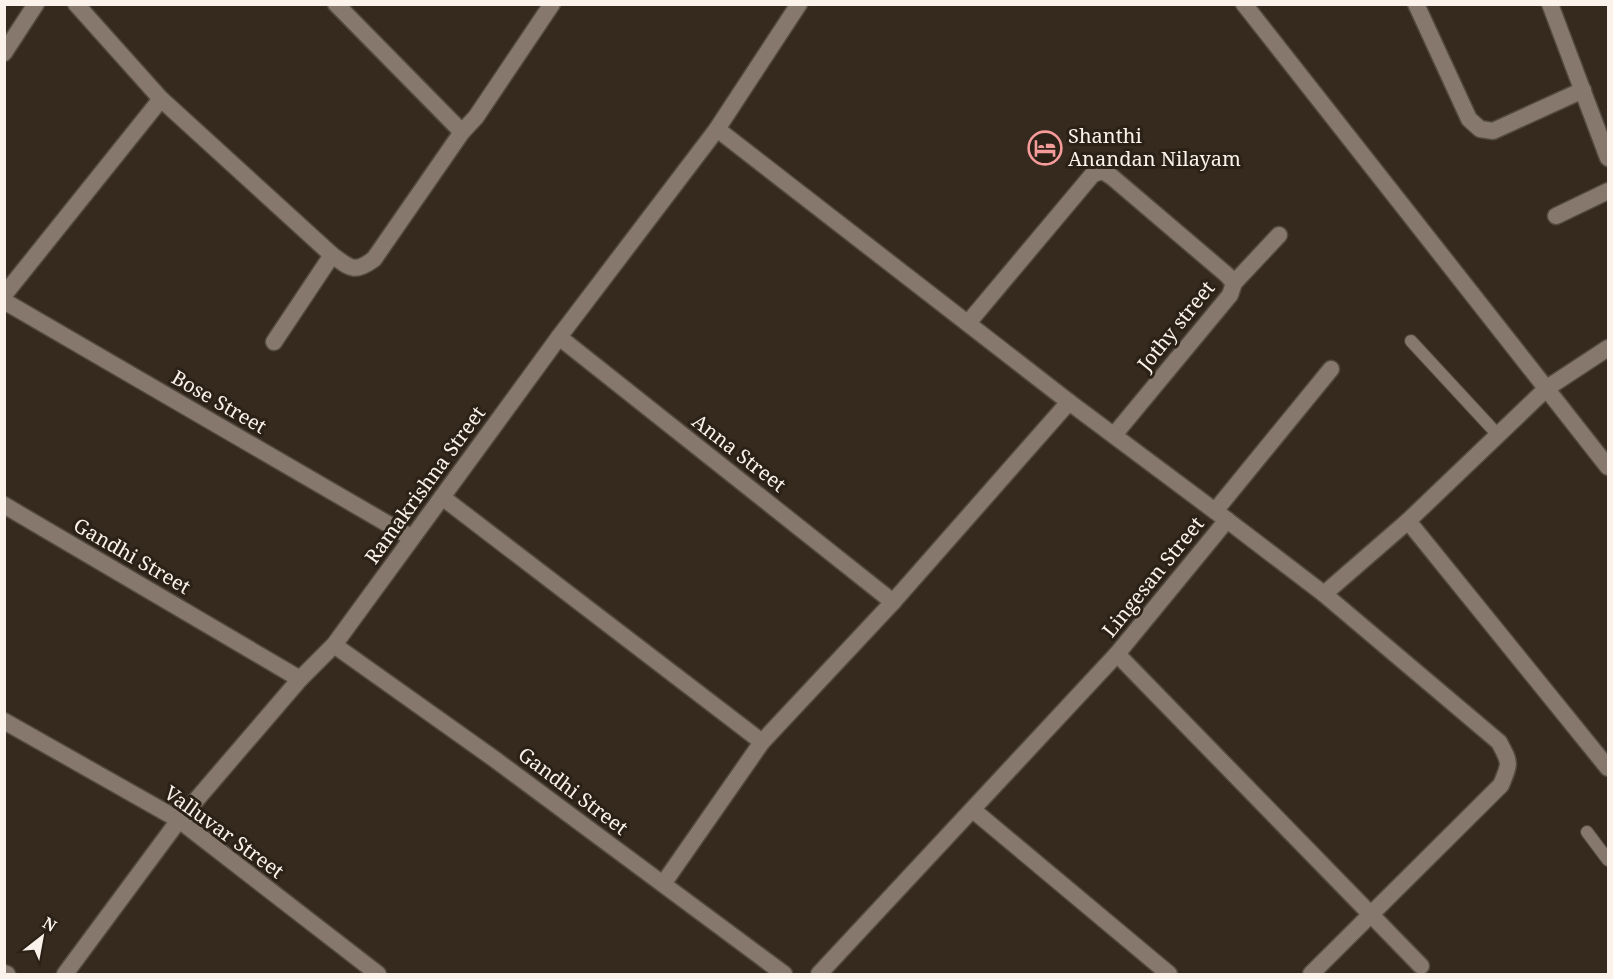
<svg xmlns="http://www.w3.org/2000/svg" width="1613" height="979" viewBox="0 0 1613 979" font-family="'Noto Serif',serif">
	<rect width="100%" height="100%" fill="#362a1f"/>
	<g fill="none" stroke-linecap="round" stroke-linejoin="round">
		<!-- service casing -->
		<g stroke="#52493f" stroke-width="14">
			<g id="service">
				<path d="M1411,341L1498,435"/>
				<path d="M1587,832L1608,860"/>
			</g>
		</g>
		<!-- minor casing -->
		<g stroke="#52493f" stroke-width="19">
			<g id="minor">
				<path d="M76,4L161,99L332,255C350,268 354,274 374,259L462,132L476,117L552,4"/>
				<path d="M336,4L462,132"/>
				<path d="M1244,4L1608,467"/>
				<path d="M1416,4L1469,119L1480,129L1493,131L1583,90"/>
				<path d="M1550,4L1608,158"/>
				<path d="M4,53L36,4"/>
				<path d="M717,129L1069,402L1227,520"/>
				<path d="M1556,216L1608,191"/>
				<path d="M1234,283L1279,235"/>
				<path d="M4,295L161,99"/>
				<path d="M4,301L412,538"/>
				<path d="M968,323L1093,174L1103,171L1112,177L1227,275L1234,283L1230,295L1114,435"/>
				<path d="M559,337L893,602"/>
				<path d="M274,342L332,255"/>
				<path d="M442,497L762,742"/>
				<path d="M4,505L300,679"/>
				<path d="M1215,511L1331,369"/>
				<path d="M1408,521L1608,768"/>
				<path d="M334,645L493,758L784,974"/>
				<path d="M1117,654L1421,966"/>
				<path d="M4,721L179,820L378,974"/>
				<path d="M973,810L1169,974"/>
				<path d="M663,884L762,742L893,602L1069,402"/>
				<path d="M4,973L7,974"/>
				<path d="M65,974L179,820L300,679L334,645L559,337L717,129L799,4"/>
				<path d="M819,974L1117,654L1227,520L1324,594L1408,521L1547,388L1608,348"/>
				<path d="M1311,974L1501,785C1511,762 1510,763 1499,742L1324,594"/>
			</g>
		</g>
		<!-- service -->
		<use href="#service" stroke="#86786c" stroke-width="12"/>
		<!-- minor -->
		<use href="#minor" stroke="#86786c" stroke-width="16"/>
	</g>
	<!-- icons -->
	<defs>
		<g id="hotel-ring" transform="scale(1.725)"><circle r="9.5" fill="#2b2116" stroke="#f59b9a" stroke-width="1.5"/><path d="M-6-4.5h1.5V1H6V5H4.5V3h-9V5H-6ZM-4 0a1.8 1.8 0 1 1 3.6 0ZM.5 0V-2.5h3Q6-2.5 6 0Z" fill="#f59b9a"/></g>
	</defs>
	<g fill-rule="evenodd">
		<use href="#hotel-ring" x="1045" y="148"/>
	</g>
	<g text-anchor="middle" stroke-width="6" stroke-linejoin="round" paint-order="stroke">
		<!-- poi labels -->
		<g font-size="20" fill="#faf2eb" stroke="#2b2116" text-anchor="start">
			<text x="1068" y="143">Shanthi<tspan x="1068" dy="23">Anandan Nilayam</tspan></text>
		</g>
		<!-- street labels -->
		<g font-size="20" fill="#faf2eb" stroke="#2b2116">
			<text transform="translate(1176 326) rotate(-51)" y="7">Jothy street</text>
			<text transform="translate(219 402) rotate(30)" y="7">Bose Street</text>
			<text transform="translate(739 453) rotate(38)" y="7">Anna Street</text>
			<text transform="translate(425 485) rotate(-54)" y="7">Ramakrishna Street</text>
			<text transform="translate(132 556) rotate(30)" y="7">Gandhi Street</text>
			<text transform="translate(1153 577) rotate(-51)" y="7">Lingesan Street</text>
			<text transform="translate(573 791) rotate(37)" y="7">Gandhi Street</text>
			<text transform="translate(224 832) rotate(36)" y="7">Valluvar Street</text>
		</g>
	</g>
	<!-- border -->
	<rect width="1613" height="979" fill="none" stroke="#faf2eb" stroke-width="12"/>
	<!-- north arrow -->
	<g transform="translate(42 937) rotate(31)" stroke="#2b2116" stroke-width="4.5" paint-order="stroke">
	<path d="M0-4.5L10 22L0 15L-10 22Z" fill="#faf2eb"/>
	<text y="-9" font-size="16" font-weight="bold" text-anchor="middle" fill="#faf2eb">N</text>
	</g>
</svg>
